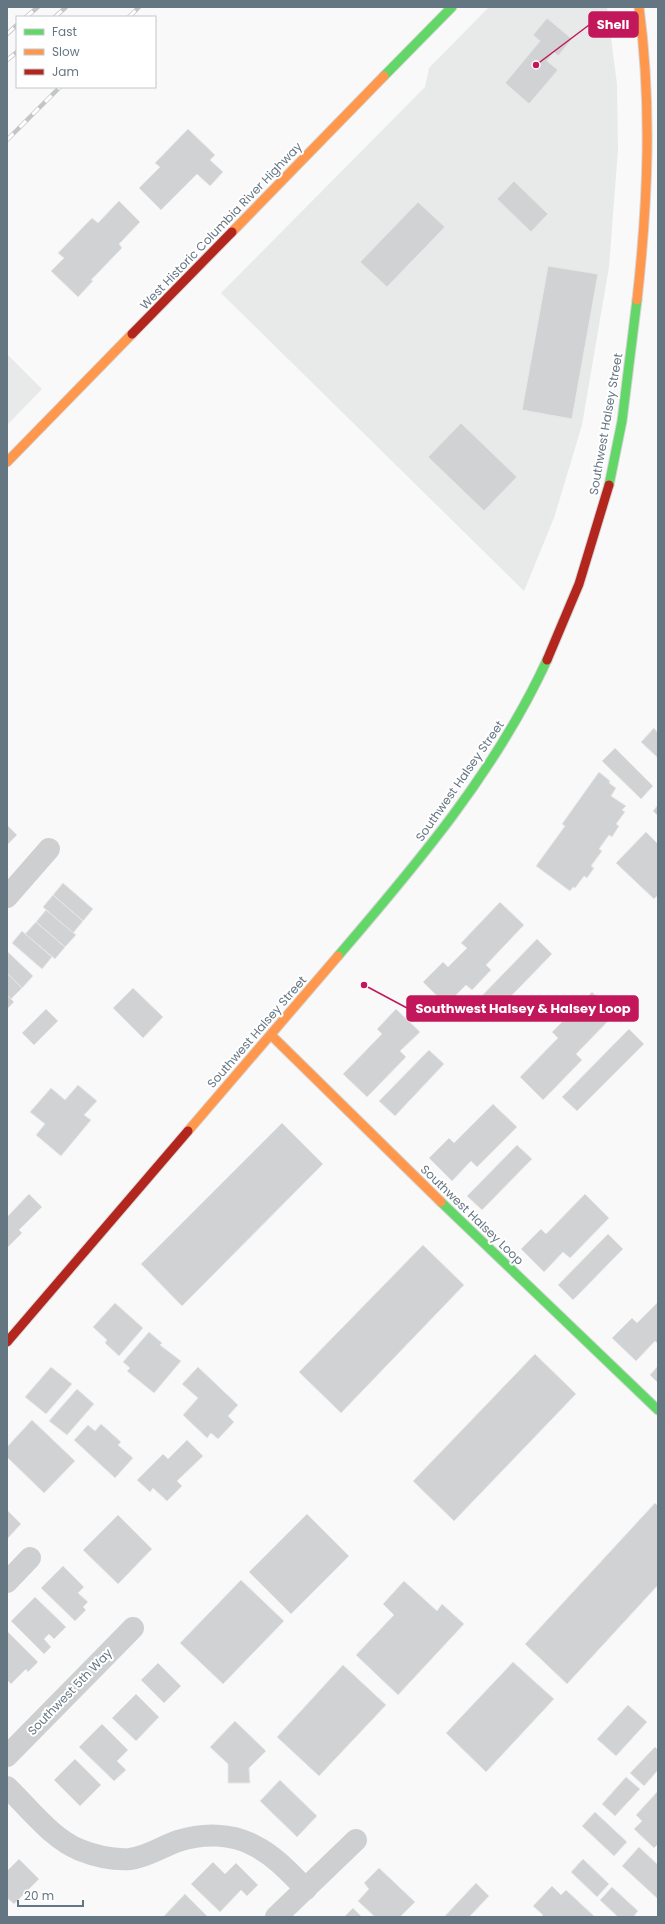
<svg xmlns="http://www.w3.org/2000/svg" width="665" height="1924" viewBox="0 0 665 1924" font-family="Poppins,sans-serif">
	<rect width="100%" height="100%" fill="#f9f9f9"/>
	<!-- built -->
	<g fill="#e8e9e9">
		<path d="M489,7H607L617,84L618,150L609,267L582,425L554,518L524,591L221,293L425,87L429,68Z"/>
		<path d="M7,354L42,389L7,425Z"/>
	</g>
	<!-- building -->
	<g fill="#d0d2d3" stroke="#e8e8e8">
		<path d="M547,18L572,39L558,56L554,52L547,61L558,70L529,104L505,83L540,41L533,35Z"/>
		<path d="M188,129L215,155L210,160L223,172L210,186L197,174L161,210L139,188L160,167L155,163Z"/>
		<path d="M514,181L548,214L531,232L497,199Z"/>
		<path d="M119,201L140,222L119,244L122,248L91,280L93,281L78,297L51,271L64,258L58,253L92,218L98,223Z"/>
		<path d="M418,202L445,227L387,287L360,262Z"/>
		<path d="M548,266L598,274L572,419L522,410Z"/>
		<path d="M461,423L517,477L484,511L428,457Z"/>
		<path d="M654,728L658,733V758L641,742Z"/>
		<path d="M615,748L653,786L641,799L602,761Z"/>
		<path d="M599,772L610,781L609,783L616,788L611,796L626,806L622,810L625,812L616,824L619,826L612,837L609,835L599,849L602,851L591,866L594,868L587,878L584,876L575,888L573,887L570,891L536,866L565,826L562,824Z"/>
		<path d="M658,805V816L653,811Z"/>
		<path d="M7,825L17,835L7,845Z"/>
		<path d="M646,832L658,844V897L657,896L654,899L616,863Z"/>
		<path d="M63,883L93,909L83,921L53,895Z"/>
		<path d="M53,895L83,921L73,933L43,907Z"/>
		<path d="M500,902L524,925L486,965L491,970L472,990L466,985L446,1005L423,982L443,962L448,967L467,948L461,943Z"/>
		<path d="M46,910L76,935L65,947L36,922Z"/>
		<path d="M36,922L65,947L55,959L25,934Z"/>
		<path d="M22,931L52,957L42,969L12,943Z"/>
		<path d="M537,939L552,954L486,1022L471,1007Z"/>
		<path d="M8,952L33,976L22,988L7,973Z"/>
		<path d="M7,973L22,988L11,999L7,995Z"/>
		<path d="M133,988L163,1017L143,1038L113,1008Z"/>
		<path d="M592,992L615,1014L576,1054L582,1060L543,1100L520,1077L558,1038L552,1032Z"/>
		<path d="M7,995L14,1002L7,1009Z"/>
		<path d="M46,1009L58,1021L34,1045L22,1033Z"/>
		<path d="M396,1009L420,1032L400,1051L406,1057L367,1097L343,1074L382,1034L377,1029Z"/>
		<path d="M629,1029L644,1044L577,1111L562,1097Z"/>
		<path d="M429,1050L444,1064L395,1116L379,1101Z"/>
		<path d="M78,1085L97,1101L84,1115L91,1120L61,1156L36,1135L45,1124L30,1112L51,1088L65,1100Z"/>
		<path d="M493,1104L517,1127L477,1167L471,1161L452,1181L429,1158L449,1138L454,1143Z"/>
		<path d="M282,1123L323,1164L182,1306L141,1264Z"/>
		<path d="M517,1145L532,1159L482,1210L467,1196Z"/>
		<path d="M29,1194L42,1207L19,1230L22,1233L7,1248V1217Z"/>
		<path d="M585,1194L609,1218L570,1258L563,1252L544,1272L521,1249L541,1229L546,1234Z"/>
		<path d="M608,1234L623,1249L573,1300L558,1285Z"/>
		<path d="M423,1245L464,1285L341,1413L299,1372Z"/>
		<path d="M658,1302V1344L655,1341L636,1361L612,1338L632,1318L637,1323Z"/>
		<path d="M115,1303L143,1328L119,1356L105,1343L107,1340L93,1327Z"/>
		<path d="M149,1332L162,1343L160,1345L181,1361L154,1393L127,1371L130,1368L123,1362Z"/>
		<path d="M535,1354L576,1394L454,1521L413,1481Z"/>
		<path d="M658,1366V1383L650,1375Z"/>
		<path d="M51,1367L72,1384L46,1414L25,1397Z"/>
		<path d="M198,1367L238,1405L228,1416L234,1422L218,1439L211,1433L207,1438L183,1415L198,1398L182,1384Z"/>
		<path d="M77,1389L94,1404L67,1435L49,1421Z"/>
		<path d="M32,1420L75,1461L44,1493L7,1457V1447Z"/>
		<path d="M101,1424L121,1442L118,1445L133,1458L115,1478L74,1440L88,1425L95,1431Z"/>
		<path d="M187,1440L203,1456L177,1481L182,1486L167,1501L153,1488L150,1492L137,1480L163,1454L168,1459Z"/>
		<path d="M655,1503L658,1506V1585L567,1684L525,1644Z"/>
		<path d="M7,1510L21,1524L7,1539Z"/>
		<path d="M307,1514L349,1556L291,1614L249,1572Z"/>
		<path d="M118,1515L152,1549L118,1584L83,1550Z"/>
		<path d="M63,1566L84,1587L78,1593L88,1602L83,1607L86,1610L75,1621L41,1588Z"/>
		<path d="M241,1580L284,1621L223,1684L180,1643Z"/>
		<path d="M404,1581L437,1611L442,1604L464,1624L398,1695L356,1655L394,1615L383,1604Z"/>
		<path d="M35,1597L66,1627L54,1639L49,1634L44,1639L51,1647L44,1654L11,1621Z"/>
		<path d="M7,1631L38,1662L28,1672L26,1669L11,1684L7,1680Z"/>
		<path d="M513,1662L554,1699L486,1772L446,1733Z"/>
		<path d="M158,1663L181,1686L164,1703L141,1680Z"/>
		<path d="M343,1665L386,1705L319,1776L277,1737Z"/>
		<path d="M136,1694L159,1717L136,1741L112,1718Z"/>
		<path d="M628,1705L647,1722L616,1756L597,1739Z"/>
		<path d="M235,1721L266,1751L249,1768L250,1783H228V1764L210,1747Z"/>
		<path d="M102,1724L128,1750L117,1761L126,1770L114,1781L79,1747Z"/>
		<path d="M655,1747L658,1750V1770L644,1786L630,1773Z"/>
		<path d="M75,1759L101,1785L80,1806L54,1780Z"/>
		<path d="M626,1777L640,1789L615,1816L602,1804Z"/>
		<path d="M280,1780L317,1816L297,1837L260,1801Z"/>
		<path d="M658,1791V1844L654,1848L634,1829L642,1821L636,1815Z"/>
		<path d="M595,1812L627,1842L614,1856L582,1826Z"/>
		<path d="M639,1847L658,1865V1899L622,1866Z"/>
		<path d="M19,1859L39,1879L14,1904L7,1898V1871Z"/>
		<path d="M583,1859L609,1884L597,1897L571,1872Z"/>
		<path d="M213,1862L225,1874L236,1863L258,1885L247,1896L241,1890L220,1912L191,1884Z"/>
		<path d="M379,1868L415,1902L400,1917H375L358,1901L369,1889L364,1883Z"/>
		<path d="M476,1883L489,1896L469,1917H444Z"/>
		<path d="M552,1886L561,1895L566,1890L595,1917H541L543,1915L533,1906Z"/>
		<path d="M612,1887L638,1911L633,1917H618L600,1900Z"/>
		<path d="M185,1894L208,1917H163Z"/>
		<path d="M353,1908L362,1917H344Z"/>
	</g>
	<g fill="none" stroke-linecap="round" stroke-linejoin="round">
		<!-- fast casing -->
		<g stroke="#d5d6d7" stroke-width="11">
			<g id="fast">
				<path d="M384,76L452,7"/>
				<path d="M609,485L622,421L637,300"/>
				<path d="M338,956C417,864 496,771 547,660"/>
				<path d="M441,1202L658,1410"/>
			</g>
		</g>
		<!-- slow casing -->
		<g stroke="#d5d6d7" stroke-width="11">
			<g id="slow">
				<path d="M232,232L384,76"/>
				<path d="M637,300C648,202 652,105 639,7"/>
				<path d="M7,462L132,334"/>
				<path d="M271,1035L441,1202"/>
				<path d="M188,1131L338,956"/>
			</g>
		</g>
		<!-- jam casing -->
		<g stroke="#d5d6d7" stroke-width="11">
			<g id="jam">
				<path d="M132,334L232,232"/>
				<path d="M547,660L579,584L609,485"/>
				<path d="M7,1342L188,1131"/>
			</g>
		</g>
		<!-- street -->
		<g stroke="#cecfd0" stroke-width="22">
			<path d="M7,897L49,849"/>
			<path d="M7,1582L30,1558"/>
			<path d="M7,1756L133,1628"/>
			<path d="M7,1787C29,1808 51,1838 80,1850C95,1856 114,1860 130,1859C147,1857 163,1846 178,1841C203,1833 232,1833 255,1846C275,1856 290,1873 306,1889"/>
			<path d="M276,1917L356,1840"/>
		</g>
		<!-- fast -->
		<use href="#fast" stroke="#63d668" stroke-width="9"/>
		<!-- slow -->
		<use href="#slow" stroke="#ff974d" stroke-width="9"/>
		<!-- jam -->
		<use href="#jam" stroke="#b3261e" stroke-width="9"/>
		<!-- rail casing -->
		<g stroke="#c3c5c6" stroke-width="4.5">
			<g id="rail">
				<path d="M26,17L38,7"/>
				<path d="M55,17L66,7"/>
				<path d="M129,17L139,7"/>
				<path d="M7,34L17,25"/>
				<path d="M7,60L17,52"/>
				<path d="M7,140L60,87"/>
			</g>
		</g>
		<!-- rail -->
		<use href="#rail" stroke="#fff" stroke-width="3" stroke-dasharray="9" stroke-linecap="butt"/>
	</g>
	<g text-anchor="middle" stroke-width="4" stroke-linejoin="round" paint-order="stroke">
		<!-- street labels -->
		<g font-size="12" fill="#657683" stroke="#fff">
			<text transform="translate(221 226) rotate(-46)" y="4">West Historic Columbia River Highway</text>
			<text transform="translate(606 424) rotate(-80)" y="4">Southwest Halsey Street</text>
			<text transform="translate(460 781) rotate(-55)" y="4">Southwest Halsey Street</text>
			<text transform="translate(257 1032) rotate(-49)" y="4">Southwest Halsey Street</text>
			<text transform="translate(472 1215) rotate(44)" y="4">Southwest Halsey Loop</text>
			<text transform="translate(70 1692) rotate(-46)" y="4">Southwest 5th Way</text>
		</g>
	</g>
	<!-- callouts -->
	<path fill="none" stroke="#c2185b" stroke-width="1.5" d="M536 65L589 25M364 985L407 1008"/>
	<g fill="#c2185b" stroke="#fff" stroke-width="1.5">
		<circle cx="536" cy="65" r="4"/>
		<circle cx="364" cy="985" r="4"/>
	</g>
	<g fill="#c2185b" stroke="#c2185b" stroke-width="1.5">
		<rect x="589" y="12" width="49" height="25" rx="4"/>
		<rect x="407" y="996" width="231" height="25" rx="4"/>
	</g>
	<g font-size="13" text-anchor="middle" font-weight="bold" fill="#fff">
		<text x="613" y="29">Shell</text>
		<text x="523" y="1013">Southwest Halsey &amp; Halsey Loop</text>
	</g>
	<!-- border -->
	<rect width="665" height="1924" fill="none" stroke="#657683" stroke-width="16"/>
	<!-- legend -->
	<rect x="16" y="16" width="140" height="72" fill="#ffffff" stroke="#c1c8cd"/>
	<rect x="24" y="29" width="20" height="6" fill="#63d668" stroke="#c1c8cd"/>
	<text x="52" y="36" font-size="12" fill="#657683">Fast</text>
	<rect x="24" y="49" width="20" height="6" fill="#ff974d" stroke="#c1c8cd"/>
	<text x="52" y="56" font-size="12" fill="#657683">Slow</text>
	<rect x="24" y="69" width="20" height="6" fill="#b3261e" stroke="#c1c8cd"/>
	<text x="52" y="76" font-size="12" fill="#657683">Jam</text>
	<!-- scale -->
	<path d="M18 1900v6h65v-6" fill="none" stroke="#657683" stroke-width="2"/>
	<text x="24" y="1900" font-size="12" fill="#657683" stroke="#ffffff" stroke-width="3" paint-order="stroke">20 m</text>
</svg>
